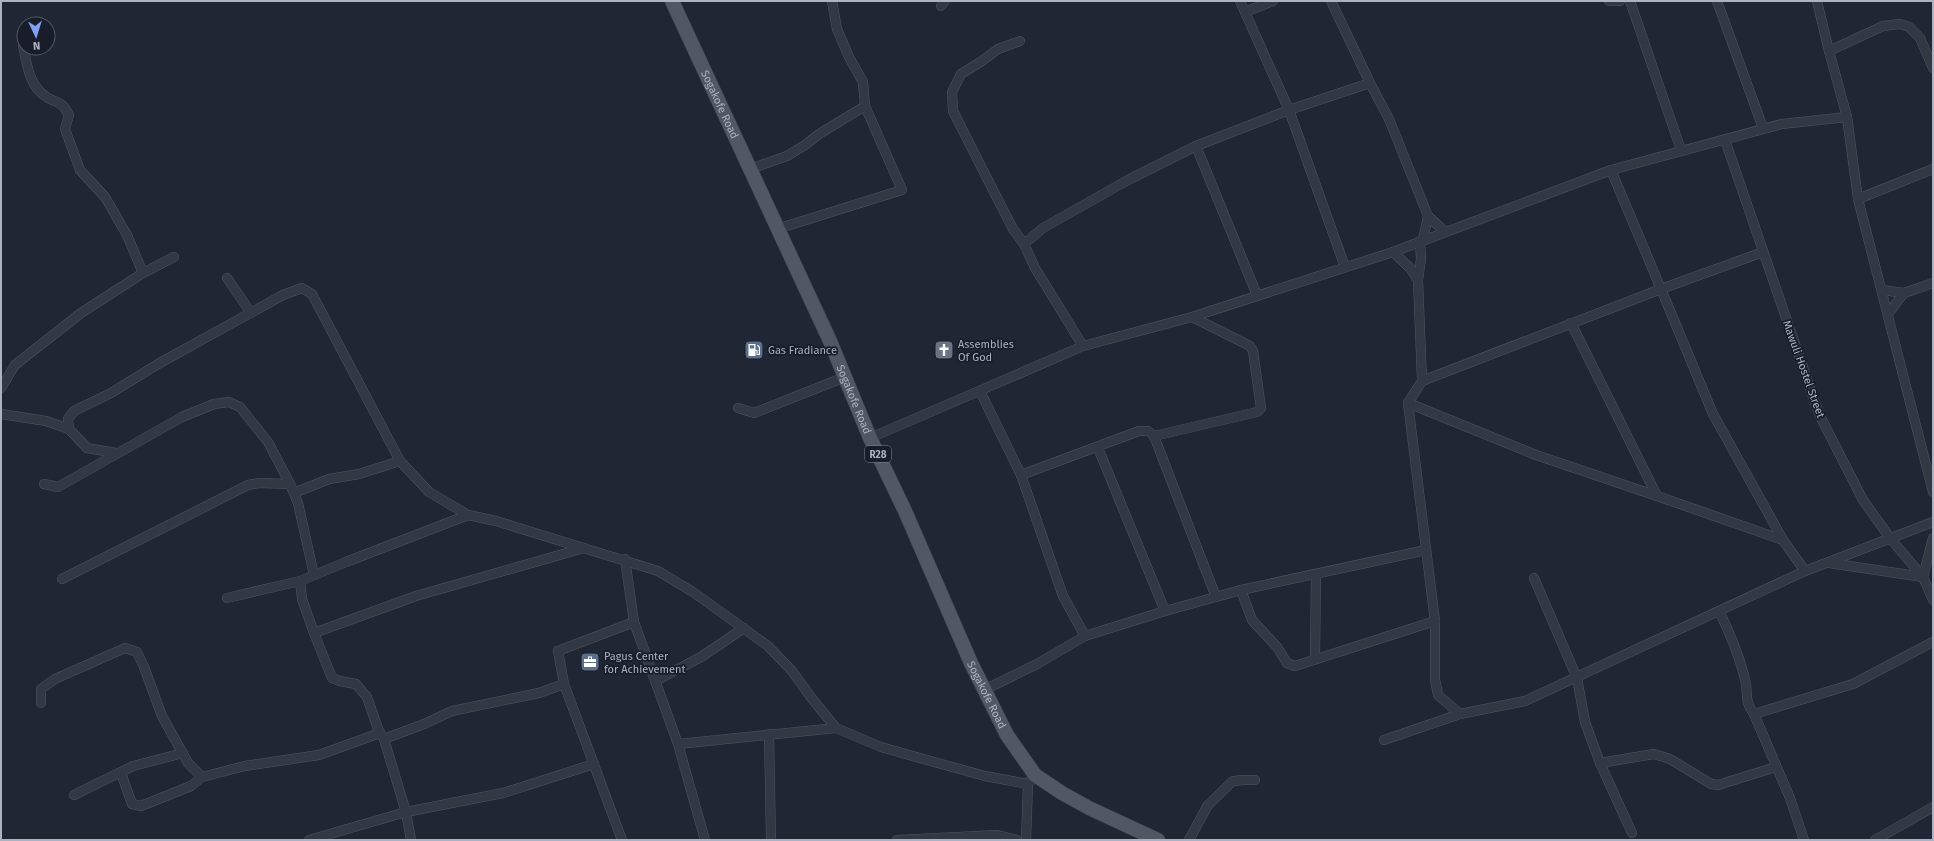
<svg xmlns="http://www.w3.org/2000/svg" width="1934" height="841" viewBox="0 0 1934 841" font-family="'Fira Sans',sans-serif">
	<rect width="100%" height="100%" fill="#202634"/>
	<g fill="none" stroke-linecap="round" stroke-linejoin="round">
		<!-- minor casing -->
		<g stroke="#505563" stroke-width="10">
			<g id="minor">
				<path d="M1240,1L1289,110L1345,267"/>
				<path d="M1609,1H1620"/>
				<path d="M1630,1L1681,150"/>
				<path d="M1717,1L1763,128"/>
				<path d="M1817,1L1829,51"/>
				<path d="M941,6L945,1"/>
				<path d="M1245,12L1273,1"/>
				<path d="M23,45C27,65 29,87 48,98C60,104 62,102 69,115L65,129L80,170L105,197L127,235L143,273"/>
				<path d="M1370,83L1389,119L1428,216L1445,232"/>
				<path d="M1847,117L1829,51L1883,26L1900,24L1909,27L1920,38L1933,68"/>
				<path d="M1725,140L1819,414L1863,500L1890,538L1923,577L1933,600"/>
				<path d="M1196,146L1257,295"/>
				<path d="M750,169L787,156L805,145L819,134L865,106"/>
				<path d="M1858,199L1933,169"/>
				<path d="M777,229L902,190L865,106L863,82L849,57L837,29L832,1"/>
				<path d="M1423,240L1428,216"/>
				<path d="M1420,241L1421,259L1418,280L1422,381"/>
				<path d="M1024,244L1043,228L1128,180L1196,146L1289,110L1370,83L1331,1"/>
				<path d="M1393,252L1410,268L1418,280"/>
				<path d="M1763,252L1661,289L1713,414L1783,540L1805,571"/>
				<path d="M227,278L251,313"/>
				<path d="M1882,290L1904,293L1933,283"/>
				<path d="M1888,314L1904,293"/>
				<path d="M1083,346L1192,317L1393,252L1611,170L1782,124L1847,117L1858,199L1933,492"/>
				<path d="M1,388L15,365L81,313L143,273L174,257"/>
				<path d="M980,391L1021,475L1063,596L1085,636"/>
				<path d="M1408,403L1536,455L1657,496L1571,323"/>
				<path d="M738,408L754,413L845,377"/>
				<path d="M1,414L46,421L69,429"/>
				<path d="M1154,436L1257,412L1261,408L1253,351L1250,346L1192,317"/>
				<path d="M870,438L1083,346L1035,268L1024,244L1013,229L995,194L953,111L952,92L961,74L982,61L998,49L1020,41"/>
				<path d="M1098,448L1165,611"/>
				<path d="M116,453L87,448L69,429L68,419L74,411L111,393L158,364L283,295L302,288L312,294L400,461L429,492L468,515L496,521L658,571L693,592L768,646L792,671L813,700L836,728L881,747L934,762L985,776L1028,784"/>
				<path d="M1021,475L1139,431H1148L1154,436L1216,597L1241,590L1426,550"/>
				<path d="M44,484L58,487L182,417L214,404L229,402L240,407L268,442L290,484L298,503L314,575"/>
				<path d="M294,493L329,479L359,474L400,461"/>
				<path d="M1657,496L1783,540"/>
				<path d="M625,559L634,622L678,744L705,840"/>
				<path d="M1829,563L1923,577L1933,538"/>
				<path d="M1534,578L1577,678L1585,722L1600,763L1632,833"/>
				<path d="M62,579L248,485L259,483L290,484"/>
				<path d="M300,581L302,599L314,633L416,596L584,548"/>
				<path d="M1241,590L1252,620L1277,647L1287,663L1295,666L1435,621"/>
				<path d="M227,598L300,581L346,562L468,515"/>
				<path d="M1719,611C1730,633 1739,655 1745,679C1749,693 1743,700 1754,714L1790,798L1804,840"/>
				<path d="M314,633L332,678L340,681L356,684L367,697L378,729L384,739L406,812L411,840"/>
				<path d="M1315,658L1316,574"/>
				<path d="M655,681L701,657L744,628"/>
				<path d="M564,684L622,840"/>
				<path d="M984,690L1037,664L1085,636L1165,611L1216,597"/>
				<path d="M41,703V689L55,679L125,648L137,652L144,667L162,716L188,763L202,777"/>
				<path d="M1460,714L1438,695L1435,679V621L1408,403L1422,381L1661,289L1611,170"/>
				<path d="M1754,714L1853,684L1933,642"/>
				<path d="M769,734L771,840"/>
				<path d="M384,739L424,724L452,711L539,693L564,684L558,651L634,622"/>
				<path d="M1384,740L1460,714L1525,701L1805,571L1933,522"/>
				<path d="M678,744L836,728"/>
				<path d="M1600,763L1654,754L1670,759L1711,784L1718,785L1776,767"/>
				<path d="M121,773L132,804L141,806L191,786L202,777L245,766L319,755L380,733"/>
				<path d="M74,795L133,766L183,753"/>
				<path d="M309,840L406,812L503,793L594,764"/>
				<path d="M897,840L997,835L1017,840"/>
				<path d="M1026,840L1028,784L1030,781"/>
				<path d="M1189,840L1208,805L1233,781L1243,780H1255"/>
				<path d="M1875,840L1933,807"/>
			</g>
		</g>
		<!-- primary casing -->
		<g stroke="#3c414e" stroke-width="15">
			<g id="primary">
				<path id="s1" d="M672,1L830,341L870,438L905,511L971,663L1007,735L1035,775L1062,793L1089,808L1158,840"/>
			</g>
		</g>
		<!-- minor -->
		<use href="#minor" stroke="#333845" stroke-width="9"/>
		<!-- primary -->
		<use href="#primary" stroke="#515765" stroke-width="14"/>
	</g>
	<!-- icons -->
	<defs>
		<g id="fuel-square" transform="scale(1)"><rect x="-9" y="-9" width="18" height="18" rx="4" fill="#5c6f8a" stroke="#181d29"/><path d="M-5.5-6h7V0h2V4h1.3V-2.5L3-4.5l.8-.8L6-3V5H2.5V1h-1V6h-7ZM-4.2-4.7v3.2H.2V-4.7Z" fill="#fff"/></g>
		<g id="church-square" transform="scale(1)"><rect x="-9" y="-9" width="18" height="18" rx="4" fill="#6b7280" stroke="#181d29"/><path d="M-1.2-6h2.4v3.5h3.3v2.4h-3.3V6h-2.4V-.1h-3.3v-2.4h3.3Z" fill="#fff"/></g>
		<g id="office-square" transform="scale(1)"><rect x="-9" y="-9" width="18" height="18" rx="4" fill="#5c6f8a" stroke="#181d29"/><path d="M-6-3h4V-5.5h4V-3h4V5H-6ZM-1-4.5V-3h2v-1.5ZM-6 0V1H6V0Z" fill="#fff"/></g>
	</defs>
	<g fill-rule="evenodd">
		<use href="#fuel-square" x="754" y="350"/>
		<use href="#church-square" x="944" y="350"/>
		<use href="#office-square" x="590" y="662"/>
	</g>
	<g text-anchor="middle" stroke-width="3.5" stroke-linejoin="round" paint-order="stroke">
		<!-- shield labels -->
		<rect fill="#181d29" stroke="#808594" stroke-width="1" x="865" y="446" width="26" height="16" rx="3"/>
		<g font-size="10" font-weight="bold" fill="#acb2c2">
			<text x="878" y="458">R28</text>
		</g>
		<!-- street labels -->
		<g font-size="11" fill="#acb2c2" stroke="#181d29">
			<text dy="4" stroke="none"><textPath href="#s1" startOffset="114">Sogakofe Road</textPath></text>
			<text transform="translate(1804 369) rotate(70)" y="4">Mawuli Hostel Street</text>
			<text dy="4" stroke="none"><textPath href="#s1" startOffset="438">Sogakofe Road</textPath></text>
			<text dy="4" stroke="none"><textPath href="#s1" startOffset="762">Sogakofe Road</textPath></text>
		</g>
		<!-- poi labels -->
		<g font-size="11" fill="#acb2c2" stroke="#181d29" text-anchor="start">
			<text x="958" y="348">Assemblies<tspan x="958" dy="13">Of God</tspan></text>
			<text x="768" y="354">Gas Fradiance</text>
			<text x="604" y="660">Pagus Center<tspan x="604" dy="13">for Achievement</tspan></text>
		</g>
	</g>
	<!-- border -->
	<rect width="1934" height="841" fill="none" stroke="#acb2c2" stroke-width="4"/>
	<!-- north arrow -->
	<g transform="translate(36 36) rotate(176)"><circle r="19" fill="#181d29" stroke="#535966"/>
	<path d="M0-3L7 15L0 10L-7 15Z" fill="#82a0f2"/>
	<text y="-6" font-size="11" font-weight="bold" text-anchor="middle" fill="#acb2c2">N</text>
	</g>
</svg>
